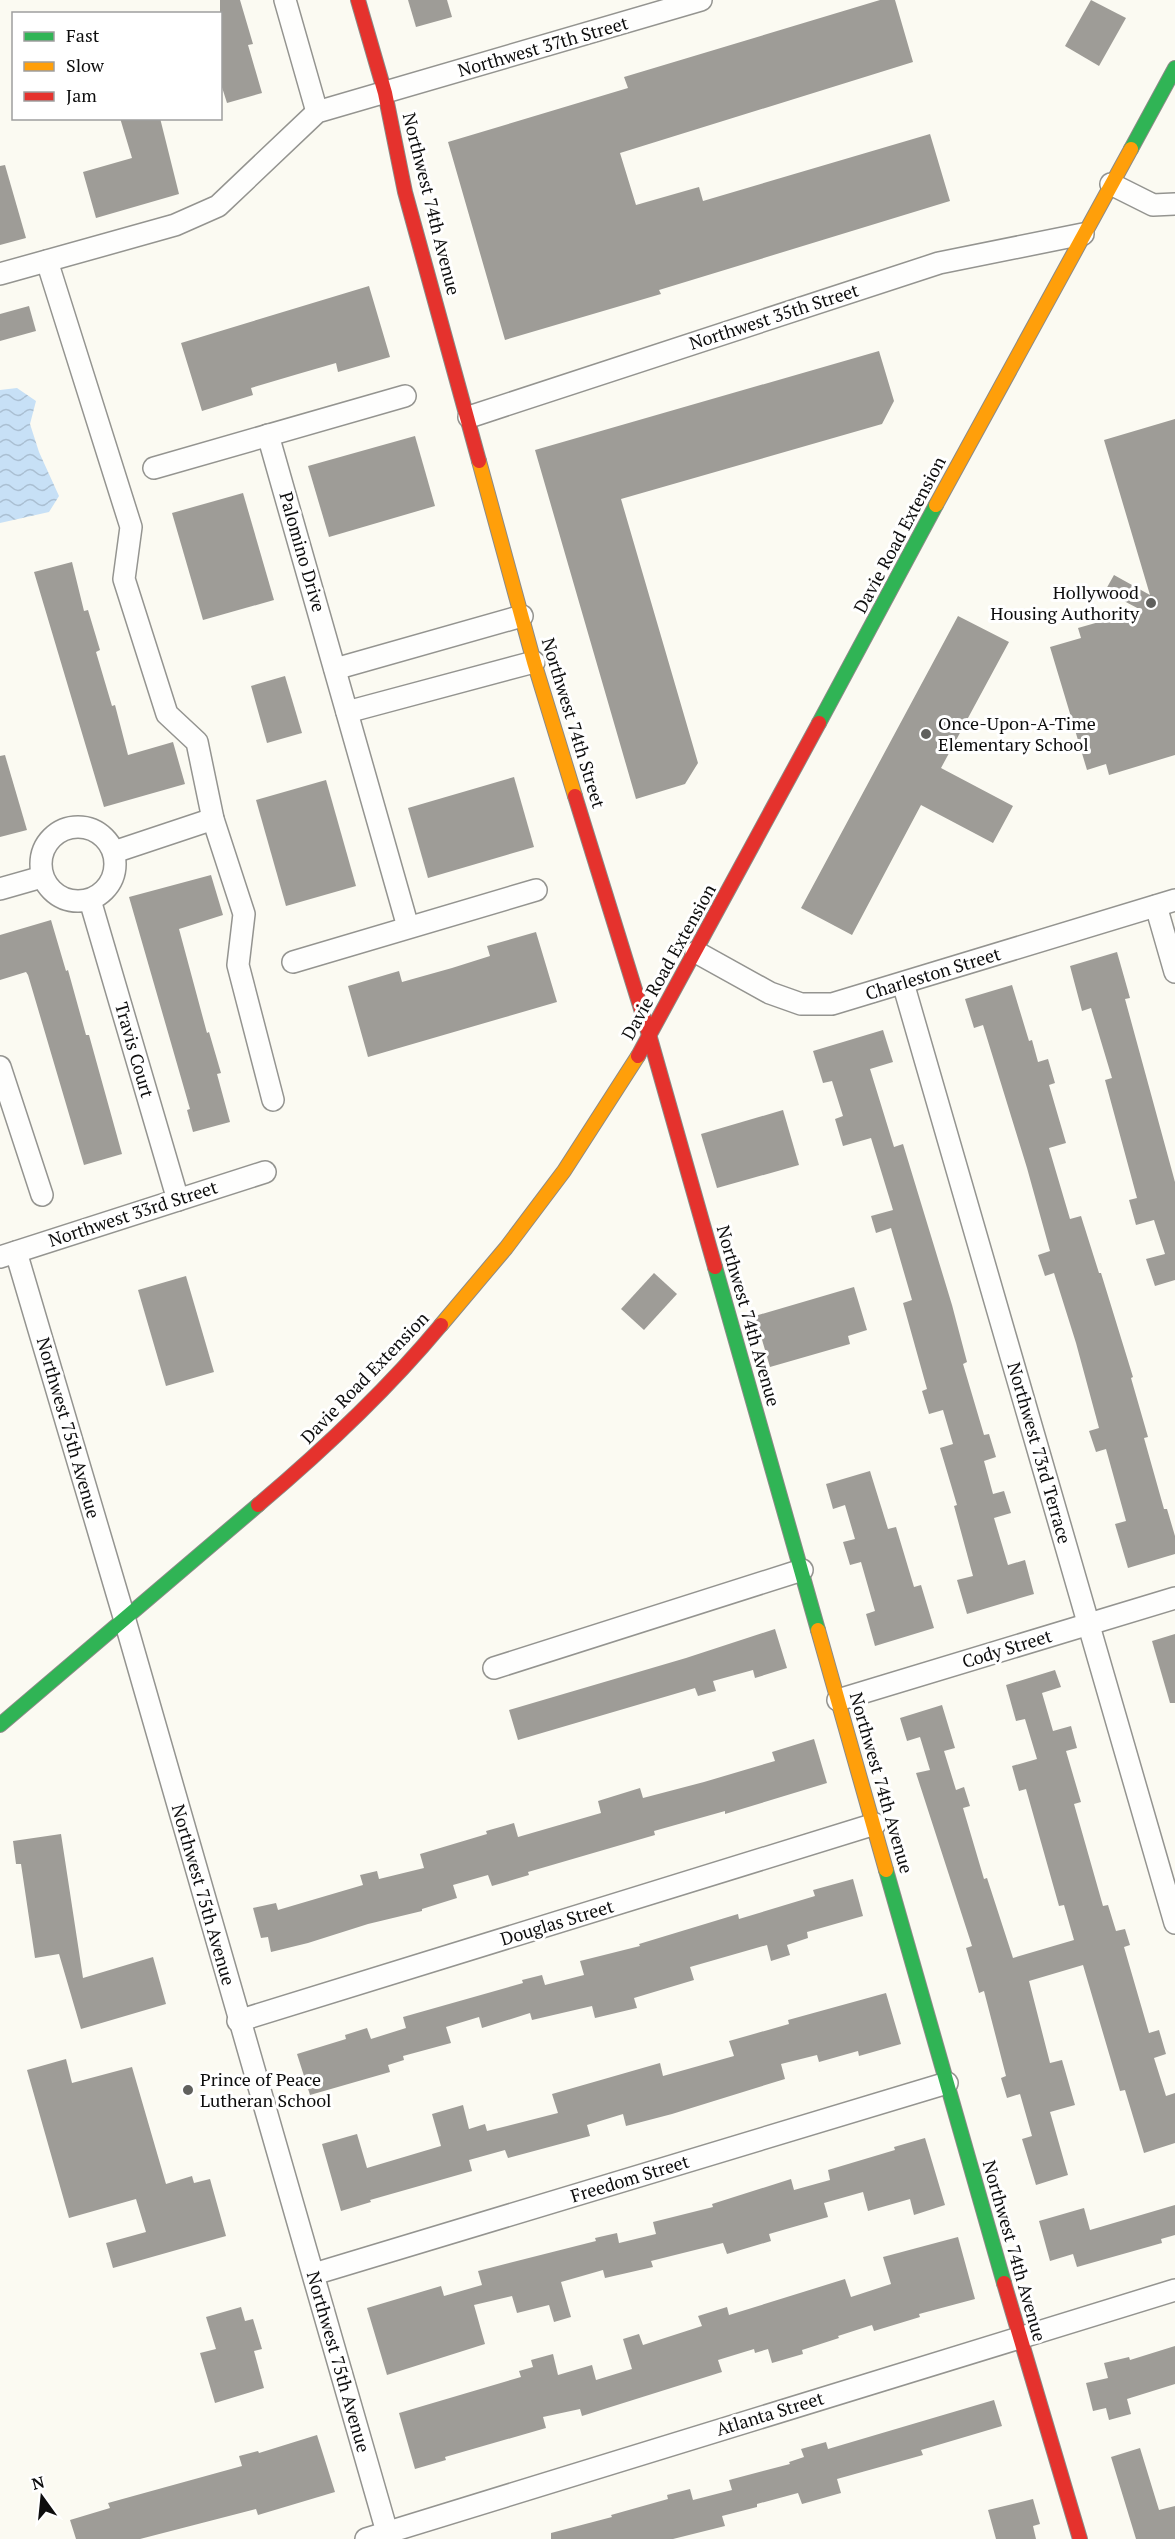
<svg xmlns="http://www.w3.org/2000/svg" width="1175" height="2539" viewBox="0 0 1175 2539" font-family="'PT Serif',serif">
	<defs>
		<pattern id="water-waves" width="16" height="10" patternUnits="userSpaceOnUse" patternTransform="scale(1.5)"><rect width="16" height="10" fill="#c7e0f6"/><path d="M0 5q4-4 8 0t8 0" fill="none" stroke="#aabfd2"/></pattern>
	</defs>
	<rect width="100%" height="100%" fill="#fbfaf2"/>
	<!-- water -->
	<path fill="url(#water-waves)" d="M17,388L36,401L30,424L39,452L59,496L49,512L0,523V390Z"/>
	<!-- building -->
	<g fill="#9e9c97">
		<path d="M220,0H240L253,44L248,45L262,93L227,103L220,81Z"/>
		<path d="M408,0H447L452,17L416,27Z"/>
		<path d="M880,0H895L913,62L620,153L636,205L699,187L703,201L930,134L950,201L659,290L661,294L505,340L448,142L628,88L624,77Z"/>
		<path d="M1091,0L1126,18L1099,66L1065,46Z"/>
		<path d="M120,118H160L179,194L96,218L83,172L132,158Z"/>
		<path d="M5,165L26,238L0,245V166Z"/>
		<path d="M369,286L390,357L338,372L336,363L298,374L251,388L253,395L202,411L181,343Z"/>
		<path d="M29,306L36,331L0,341V314Z"/>
		<path d="M879,351L894,401L882,424L621,499L698,763L685,784L636,799L535,450Z"/>
		<path d="M1175,419V755L1109,775L1106,764L1087,770L1050,647L1081,638L1078,628L1141,610L1105,591L1114,575L1150,595L1104,440Z"/>
		<path d="M415,436L435,506L329,537L308,466Z"/>
		<path d="M243,493L274,600L203,620L172,513Z"/>
		<path d="M72,562L84,611L88,610L100,650L96,652L112,706L115,705L128,755L173,742L185,784L104,807L34,572Z"/>
		<path d="M958,616L1009,642L941,768L1013,806L993,843L921,805L852,935L801,908Z"/>
		<path d="M285,676L302,733L267,743L251,686Z"/>
		<path d="M5,755L27,830L0,837V756Z"/>
		<path d="M514,777L534,847L428,878L408,808Z"/>
		<path d="M326,780L356,886L286,906L256,800Z"/>
		<path d="M211,875L223,915L179,929L207,1033L209,1032L221,1073L217,1074L230,1122L193,1132L187,1110L190,1109L129,897Z"/>
		<path d="M51,920L66,971L68,970L86,1035H89L122,1154L84,1165L28,975L26,972L0,980V935Z"/>
		<path d="M536,932L557,1002L368,1057L348,986L399,971L402,982L452,968L490,956L487,946Z"/>
		<path d="M1117,952L1130,998L1125,999L1175,1182V1280L1155,1286L1146,1259L1165,1254L1154,1220L1136,1225L1129,1200L1137,1198L1105,1080L1112,1078L1091,1008L1082,1011L1070,966Z"/>
		<path d="M1012,985L1029,1041L1032,1040L1038,1062L1048,1059L1055,1083L1049,1085L1066,1143L1049,1148L1070,1219L1081,1216L1099,1273H1101L1133,1377L1131,1378L1148,1437L1144,1438L1164,1509H1167L1175,1536V1554L1128,1568L1115,1524L1126,1521L1106,1449L1096,1452L1089,1431L1099,1428L1076,1343L1054,1273L1045,1276L1038,1255L1050,1251L1027,1168L983,1025L974,1028L965,999Z"/>
		<path d="M883,1030L893,1062L870,1069L894,1147L903,1144L952,1305L967,1362L963,1364L984,1435L989,1434L996,1457L984,1461L993,1494L1004,1491L1011,1513L994,1518L1008,1565L1025,1560L1034,1594L967,1614L957,1580L973,1576L954,1506L957,1505L940,1448L953,1444L943,1410L929,1414L922,1391L927,1389L903,1303L912,1300L891,1228L876,1233L871,1216L893,1210L871,1138L843,1146L835,1119L843,1116L832,1081L823,1083L813,1051Z"/>
		<path d="M783,1110L799,1165L717,1188L701,1134Z"/>
		<path d="M654,1273L677,1294L644,1330L621,1309Z"/>
		<path d="M186,1276L214,1372L166,1386L138,1290Z"/>
		<path d="M854,1287L867,1330L848,1336L850,1344L770,1367L755,1316Z"/>
		<path d="M870,1471L888,1529L896,1527L914,1587L921,1585L934,1628L875,1646L866,1614L875,1611L861,1562L850,1565L843,1542L855,1539L845,1505L833,1509L826,1484Z"/>
		<path d="M775,1629L787,1668L755,1678L753,1670L713,1681L716,1691L698,1696L695,1688L518,1740L509,1710L686,1658Z"/>
		<path d="M1175,1634V1703H1170L1152,1641Z"/>
		<path d="M1055,1670L1061,1687L1042,1693L1053,1731L1071,1726L1077,1748L1066,1751L1081,1802L1074,1804L1103,1906L1108,1905L1116,1931L1125,1929L1130,1945L1124,1947L1149,2033L1159,2030L1166,2054L1154,2058L1166,2096L1175,2093V2143L1144,2153L1125,2090L1120,2091L1083,1965L1029,1981L1050,2063L1062,2060L1075,2105L1050,2112L1068,2175L1036,2185L1022,2139L1032,2136L1020,2094L1007,2098L1001,2078L1006,2076L984,1991L979,1993L966,1948L972,1946L916,1773L930,1770L920,1737L907,1741L900,1718L942,1705L955,1748L944,1751L956,1790L964,1787L970,1806L963,1808L984,1879L987,1878L1013,1958L1074,1940L1064,1905L1059,1906L1026,1789L1019,1791L1012,1766L1037,1759L1025,1719L1016,1721L1006,1685Z"/>
		<path d="M814,1739L827,1783L725,1814V1811L654,1831L655,1835L528,1872L529,1875L492,1886L488,1875L453,1885L457,1898L422,1909V1911L368,1924L308,1943L271,1952L268,1937L261,1938L253,1908L276,1903L278,1910L363,1885L360,1875L377,1871L379,1879L424,1868L420,1854L487,1834L486,1831L514,1823L518,1837L601,1813L598,1801L640,1788L643,1798L704,1782L775,1761L772,1752Z"/>
		<path d="M61,1834L83,1978L153,1957L166,2004L81,2029L59,1954L35,1958L21,1864H16L13,1841Z"/>
		<path d="M853,1879L863,1916L807,1932L808,1938L787,1945L790,1955L771,1961L767,1945L690,1967L694,1980L634,1998L637,2008L595,2018L592,2006L532,2020L530,2013L482,2028L479,2017L446,2027L451,2043L403,2056L404,2060L388,2065L390,2072L310,2095L297,2054L346,2039L345,2035L367,2028L371,2039L406,2028L403,2017L523,1983L522,1980L542,1975L545,1985L584,1975L580,1961L640,1946L639,1944L738,1914L739,1919L815,1896L813,1890Z"/>
		<path d="M886,1993L901,2044L859,2056L858,2051L819,2062L817,2055L781,2064L785,2079L672,2114L626,2126L623,2114L587,2125L590,2136L508,2158L505,2150L469,2160L472,2171L370,2200L371,2202L341,2211L322,2144L357,2134L367,2168L441,2146L432,2114L463,2105L469,2129L485,2124L487,2131L558,2113L552,2094L660,2063L663,2076L734,2056L729,2041L789,2024L788,2020Z"/>
		<path d="M66,2059L72,2083L132,2067L166,2184L192,2176L194,2183L210,2179L226,2236L113,2268L106,2243L146,2232L136,2199L69,2218L27,2070Z"/>
		<path d="M925,2138L945,2205L914,2215L910,2199L868,2211L863,2192L824,2203L828,2217L769,2234L771,2241L727,2254L723,2243L651,2261L653,2267L605,2278L603,2270L561,2282L571,2317L554,2322L549,2305L517,2313L512,2296L474,2305L485,2344L387,2375L367,2308L441,2286L444,2296L482,2285L478,2271L596,2241L595,2238L617,2233L619,2243L656,2234L653,2222L713,2207L712,2204L791,2179L794,2190L830,2180L828,2170L895,2150L894,2147Z"/>
		<path d="M1175,2205V2235L1161,2239L1162,2243L1077,2267L1073,2254L1050,2261L1039,2221L1084,2208L1090,2230Z"/>
		<path d="M958,2237L975,2299L919,2314L920,2317L874,2331L872,2325L838,2336L839,2338L802,2350L803,2354L772,2363L768,2349L755,2353L754,2349L718,2360L722,2372L582,2416L580,2409L543,2417L546,2428L445,2457L446,2460L415,2469L399,2413L521,2377L519,2371L533,2367L531,2360L553,2354L558,2375L592,2365L596,2380L632,2369L623,2339L639,2334L643,2345L702,2326L698,2316L727,2307L729,2315L845,2279L851,2297L891,2284L883,2257Z"/>
		<path d="M241,2307L245,2321L253,2319L262,2349L254,2351L264,2388L215,2403L200,2353L216,2349L206,2317Z"/>
		<path d="M1175,2346V2384L1127,2399L1131,2414L1109,2420L1106,2408L1093,2411L1086,2383L1108,2378L1104,2363L1129,2357L1130,2360Z"/>
		<path d="M994,2400L1002,2426L921,2450L923,2455L837,2479L841,2493L802,2504L798,2493L757,2504V2507L722,2516L725,2526L673,2539H551V2533L612,2517L611,2515L668,2499L667,2495L690,2489L693,2500L732,2490L729,2480L790,2464L789,2462L804,2457L801,2449L826,2442L828,2449Z"/>
		<path d="M317,2435L335,2492L258,2515L256,2509L140,2539H76L70,2520L110,2508L108,2503L242,2466L239,2456L258,2451L259,2453Z"/>
		<path d="M1140,2448L1159,2510L1175,2506V2539H1136L1111,2457Z"/>
		<path d="M1033,2499L1040,2524L1033,2526L1036,2539H996L988,2510Z"/>
	</g>
	<g fill="none" stroke-linecap="round" stroke-linejoin="round">
		<!-- street casing -->
		<g stroke="#949490" stroke-width="24">
			<g id="street">
				<path d="M285,0L317,112"/>
				<path d="M1111,184L1153,205L1175,204"/>
				<path d="M47,261L131,527L124,579L167,714L197,742L213,819L244,914L238,965L273,1100"/>
				<path d="M0,274L175,225L218,206L317,112L701,0"/>
				<path d="M469,417L939,263L1083,234"/>
				<path d="M268,435L408,927"/>
				<path d="M154,468L405,396"/>
				<path d="M335,669L522,616"/>
				<path d="M347,712L534,662"/>
				<circle cx="78" cy="864" r="37"/>
				<path d="M114,852L213,819"/>
				<path d="M0,889L42,877"/>
				<path d="M90,900L178,1200"/>
				<path d="M1156,906L1175,972"/>
				<path d="M696,952L770,993L801,1004H832L1175,900"/>
				<path d="M293,962L536,890"/>
				<path d="M903,983L1175,1923"/>
				<path d="M0,1067L42,1195"/>
				<path d="M16,1252L124,1617L389,2539"/>
				<path d="M0,1257L265,1172"/>
				<path d="M494,1668L802,1570"/>
				<path d="M838,1700L1175,1598"/>
				<path d="M238,2021L875,1824"/>
				<path d="M314,2274L947,2083"/>
				<path d="M366,2539L1175,2290"/>
			</g>
		</g>
		<!-- fast casing -->
		<g stroke="#8b8a87" stroke-width="16">
			<g id="fast">
				<path d="M1131,149L1175,68"/>
				<path d="M819,723L936,505"/>
				<path d="M715,1267L818,1630"/>
				<path d="M0,1725L258,1505"/>
				<path d="M886,1870L1004,2283"/>
			</g>
		</g>
		<!-- slow casing -->
		<g stroke="#8b8a87" stroke-width="16">
			<g id="slow">
				<path d="M479,461L534,662L575,796"/>
				<path d="M936,505L1131,149"/>
				<path d="M441,1325L506,1248L564,1171L638,1056"/>
				<path d="M818,1630L886,1870"/>
			</g>
		</g>
		<!-- jam casing -->
		<g stroke="#8b8a87" stroke-width="16">
			<g id="jam">
				<path d="M358,0L385,93L405,192L479,461"/>
				<path d="M575,796L650,1038L715,1267"/>
				<path d="M638,1056L819,723"/>
				<path d="M258,1505C323,1450 386,1391 441,1325"/>
				<path d="M1004,2283L1080,2539"/>
			</g>
		</g>
		<!-- street -->
		<use href="#street" stroke="#fefefd" stroke-width="21"/>
		<!-- fast -->
		<use href="#fast" stroke="#30b455" stroke-width="14"/>
		<!-- slow -->
		<use href="#slow" stroke="#ff9f0a" stroke-width="14"/>
		<!-- jam -->
		<use href="#jam" stroke="#e5322d" stroke-width="14"/>
	</g>
	<!-- markers -->
	<g fill="#60605d" stroke="#fff" stroke-width="2">
		<circle cx="1151" cy="603" r="6"/>
		<circle cx="926" cy="734" r="6"/>
		<circle cx="188" cy="2090" r="6"/>
	</g>
	<g text-anchor="middle" stroke-width="6" stroke-linejoin="round" paint-order="stroke">
		<!-- street labels -->
		<g font-size="18" fill="#0d0d0d" stroke="#fff">
			<text transform="translate(543 47) rotate(-16)" y="6">Northwest 37th Street</text>
			<text transform="translate(431 204) rotate(76)" y="6">Northwest 74th Avenue</text>
			<text transform="translate(774 317) rotate(-18)" y="6">Northwest 35th Street</text>
			<text transform="translate(900 535) rotate(-62)" y="6">Davie Road Extension</text>
			<text transform="translate(302 552) rotate(74)" y="6">Palomino Drive</text>
			<text transform="translate(573 723) rotate(73)" y="6">Northwest 74th Street</text>
			<text transform="translate(669 962) rotate(-61)" y="6">Davie Road Extension</text>
			<text transform="translate(933 974) rotate(-17)" y="6">Charleston Street</text>
			<text transform="translate(134 1050) rotate(74)" y="6">Travis Court</text>
			<text transform="translate(133 1214) rotate(-18)" y="6">Northwest 33rd Street</text>
			<text transform="translate(748 1316) rotate(74)" y="6">Northwest 74th Avenue</text>
			<text transform="translate(365 1378) rotate(-46)" y="6">Davie Road Extension</text>
			<text transform="translate(68 1428) rotate(74)" y="6">Northwest 75th Avenue</text>
			<text transform="translate(1039 1453) rotate(74)" y="6">Northwest 73rd Terrace</text>
			<text transform="translate(1007 1649) rotate(-17)" y="6">Cody Street</text>
			<text transform="translate(881 1783) rotate(74)" y="6">Northwest 74th Avenue</text>
			<text transform="translate(203 1895) rotate(74)" y="6">Northwest 75th Avenue</text>
			<text transform="translate(557 1923) rotate(-17)" y="6">Douglas Street</text>
			<text transform="translate(630 2179) rotate(-17)" y="6">Freedom Street</text>
			<text transform="translate(1014 2251) rotate(74)" y="6">Northwest 74th Avenue</text>
			<text transform="translate(338 2362) rotate(74)" y="6">Northwest 75th Avenue</text>
			<text transform="translate(770 2414) rotate(-17)" y="6">Atlanta Street</text>
		</g>
		<!-- poi labels -->
		<g font-size="18" fill="#0d0d0d" stroke="#fff" text-anchor="start">
			<text x="1139" y="599" text-anchor="end">Hollywood<tspan x="1139" dy="21">Housing Authority</tspan></text>
			<text x="938" y="730">Once-Upon-A-Time<tspan x="938" dy="21">Elementary School</tspan></text>
			<text x="200" y="2086">Prince of Peace<tspan x="200" dy="21">Lutheran School</tspan></text>
		</g>
	</g>
	<!-- legend -->
	<rect x="12" y="12" width="210" height="108" fill="#ffffff" stroke="#9e9e9e" stroke-width="1.5"/>
	<rect x="24" y="32" width="30" height="9" fill="#30b455" stroke="#9e9e9e" stroke-width="1.5"/>
	<text x="66" y="42" font-size="18" fill="#0d0d0d">Fast</text>
	<rect x="24" y="62" width="30" height="9" fill="#ff9f0a" stroke="#9e9e9e" stroke-width="1.5"/>
	<text x="66" y="72" font-size="18" fill="#0d0d0d">Slow</text>
	<rect x="24" y="92" width="30" height="9" fill="#e5322d" stroke="#9e9e9e" stroke-width="1.5"/>
	<text x="66" y="102" font-size="18" fill="#0d0d0d">Jam</text>
	<!-- north arrow -->
	<g transform="translate(42 2497) rotate(345)" stroke="#ffffff" stroke-width="4.5" paint-order="stroke">
	<path d="M0-4.5L10 22L0 15L-10 22Z" fill="#0d0d0d"/>
	<text y="-9" font-size="16" font-weight="bold" text-anchor="middle" fill="#0d0d0d">N</text>
	</g>
</svg>
